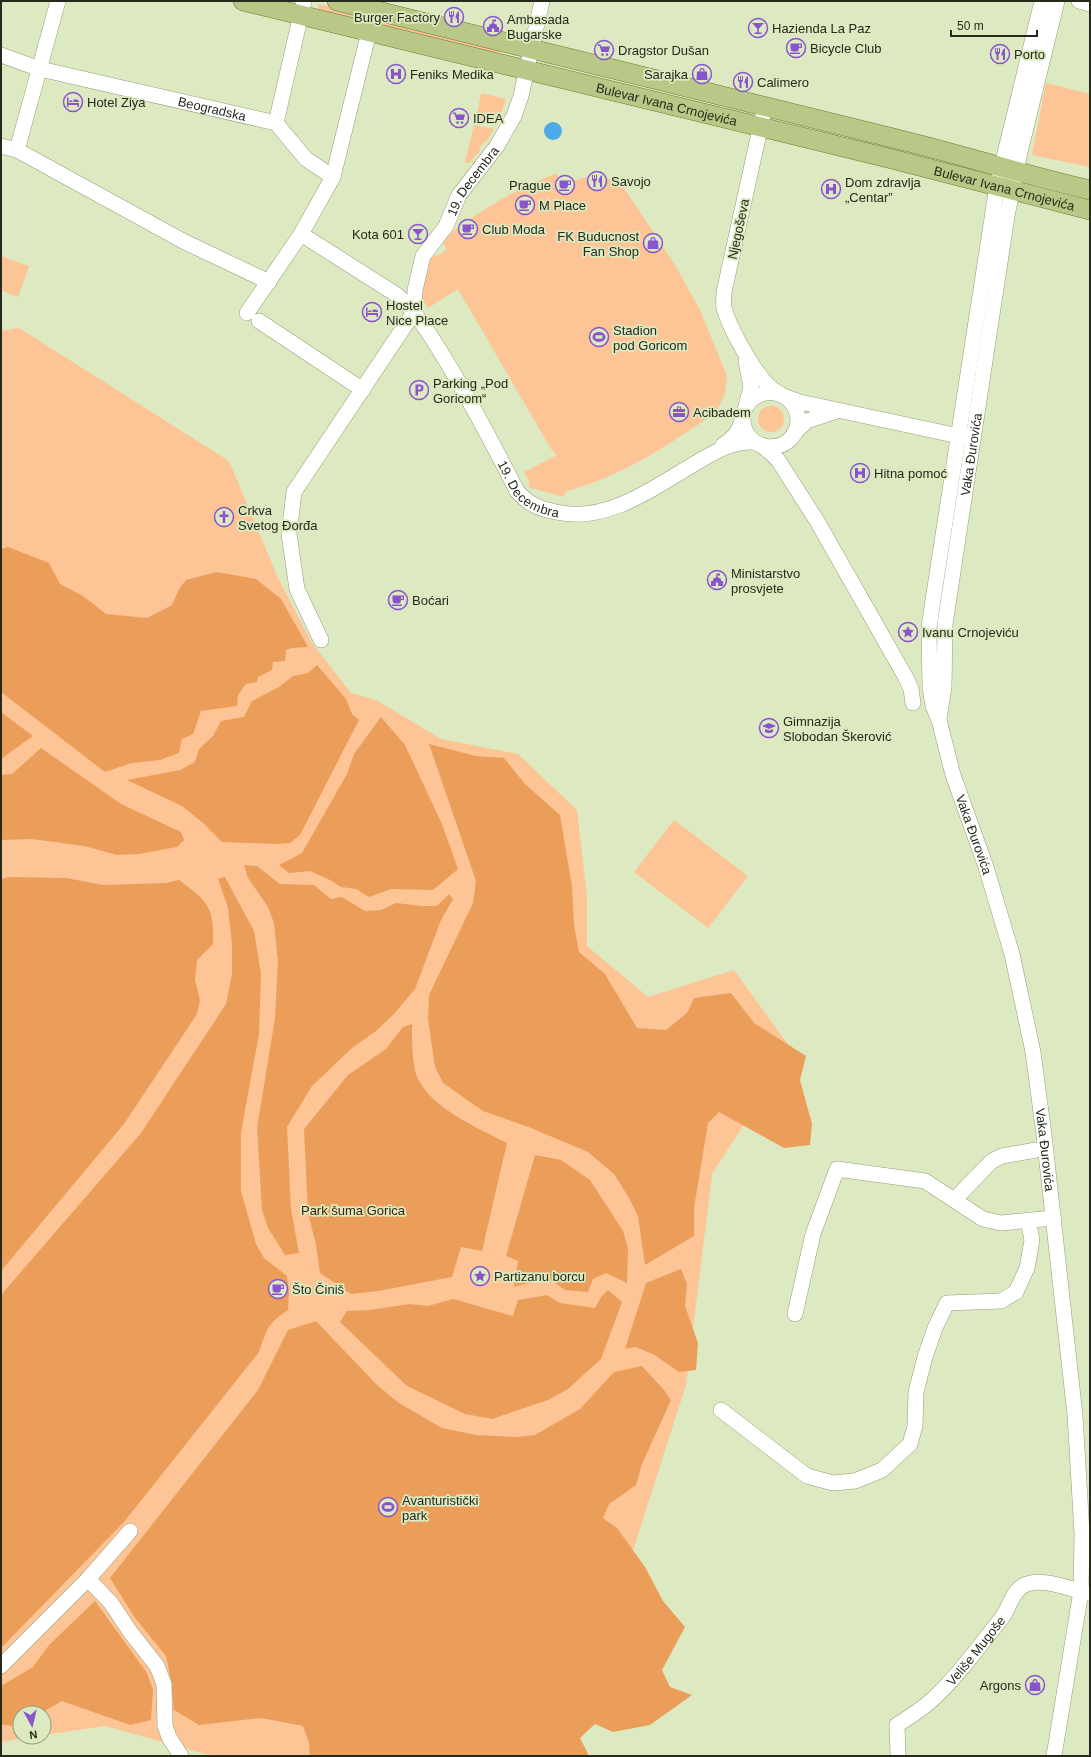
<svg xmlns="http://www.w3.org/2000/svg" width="1091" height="1757" viewBox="0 0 1091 1757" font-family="Arial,sans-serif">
	<rect width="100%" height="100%" fill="#dde9c1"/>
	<!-- green -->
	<g fill="#fdc495">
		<path d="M319,4L500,49L498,58L317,12Z"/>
		<path d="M1046,83L1090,94V167L1032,155Z"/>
		<path d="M481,93L506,99L497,124L476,119Z"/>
		<path d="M474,125L494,129L486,142H484L479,149L480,151L469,163L465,162Z"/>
		<path d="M557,173L560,184L591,176L607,178L622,185L675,265L700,310L727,376L725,394L717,410L709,417C660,451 622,475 565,492L564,497L528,487L530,483L524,472L557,455L551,449L458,289L428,308L419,293L427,259L439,255L447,249L441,241C476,212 514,190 557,173Z"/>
		<path d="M1,256L29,266L18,297L1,290Z"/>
		<path d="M19,328L229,461L278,578L312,643L351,693L376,700L441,739L518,754L577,810L587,896V946L648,997L734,970L792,1050L712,1174L686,1385L595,1669L547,1756H213L105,1726L44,1735V1713H20V1737H31L1,1742V331Z"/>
		<circle cx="771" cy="419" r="13"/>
		<path d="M674,820L748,876L708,928L634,872Z"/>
	</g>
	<!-- forest -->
	<g fill="#eb9e5a">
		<path d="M8,547L49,563L60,584L83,596L106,614L147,618L172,605L179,589L186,580L217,572L256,579L281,599L308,647L292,648L286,650L285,661L273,662L272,670L258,677L257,682L246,684L238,695L237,706L201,711L193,734L182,739L179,753L160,760L132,763L105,772L1,692V549Z"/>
		<path d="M317,665L346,699L352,714L359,720L300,835L290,843L277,844L222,842L203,823L182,806L127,780L180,770L195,762L199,749L213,736L221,721L244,717L252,701L279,687L293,676L308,673Z"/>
		<path d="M1,712L33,736L1,759Z"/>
		<path d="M381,717L405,745L442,824L458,869L433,890L391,889L369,897L356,889L341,887L330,880L310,871L289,873L279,865L302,853L347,774L354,754Z"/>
		<path d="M429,744L476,756L504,758L525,784L560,815L572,886L574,925L579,952L605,974L637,1028L666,1030L687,1013L694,998L731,993L754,1023L806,1056L800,1080L812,1124L810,1145L784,1148L719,1112L708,1123L694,1208V1236L645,1265L638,1216L629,1198L614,1174L588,1152L531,1128L483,1111L443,1083L435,1067L428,1019L429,995L473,903L476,881Z"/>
		<path d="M41,748L121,804L181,832L184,840L177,847L139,854L117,855L84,846L32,839L1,840V775L12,774Z"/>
		<path d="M244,865L257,866L280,884L314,885L331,899L342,897L365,911L381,910L396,903L421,906H437L449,894L453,899L441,920L415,989L394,1014L376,1031L352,1048L312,1086L287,1127L291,1209L299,1253L285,1255L268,1228L262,1210L257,1128L275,1018L278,962L274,923L268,907L248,878Z"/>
		<path d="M10,877L66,878L103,885L166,883L179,880C208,902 214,906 213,944L197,960L195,980L200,1000L197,1014L124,1124L1,1271V879Z"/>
		<path d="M225,877L254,931L261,974L259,1034L241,1132V1191L256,1244L264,1258L287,1276L289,1291L288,1310C267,1324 267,1329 259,1352L124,1522L1,1648V1295L141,1133L226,1004L232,974V945L228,908L218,879Z"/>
		<path d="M412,1024C412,1039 412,1066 418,1079C434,1110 478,1128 507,1143L482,1251L461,1247L452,1277L378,1291L351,1294L320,1273L316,1245L308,1213L304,1129L348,1075L386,1049L403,1027Z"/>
		<path d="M535,1155L561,1160L590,1180L623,1231L628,1248L627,1283L606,1273L593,1279L588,1292L565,1290L548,1278L514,1287L518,1261L506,1256Z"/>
		<path d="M681,1269L687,1284L685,1306L698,1343L696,1370L679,1372L653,1354L635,1347L625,1349L646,1283Z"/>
		<path d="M608,1290L622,1302L601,1359L581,1377L568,1389L548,1400L492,1419L465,1414L407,1386L340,1322L347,1311L369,1310L410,1304L428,1306L453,1299L513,1316L518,1300L547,1295L560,1303L595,1308L601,1297Z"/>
		<path d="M316,1321L377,1385L399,1403L442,1428L476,1435L517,1437L535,1435L580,1409L614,1372L642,1366L664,1390L671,1400L642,1464L636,1485L609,1504L603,1518L617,1528L645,1567L663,1601L685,1627L662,1670L670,1687L692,1695L650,1725L613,1732L595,1724L580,1738L589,1756H310L309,1743L303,1726L261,1718L199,1725L174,1710L171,1681L166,1656L135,1618L110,1578L258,1390L288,1330Z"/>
		<path d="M95,1601L147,1673L153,1690L151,1720L130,1725L62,1701L41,1713H20V1725L17,1727L1,1724V1686L33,1667L49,1645Z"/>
	</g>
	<!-- water -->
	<circle fill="#4fabe8" cx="553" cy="131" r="9"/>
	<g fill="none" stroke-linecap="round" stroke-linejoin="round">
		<!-- minor casing -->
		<g stroke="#959f7a" stroke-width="16">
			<g id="minor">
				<path id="s1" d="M1042,1L997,186L933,600L929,628L930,687L933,706L939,720L953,775L986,867L1012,954L1033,1052L1044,1135L1075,1415L1082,1533L1081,1591L1054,1756"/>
				<path d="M1079,1L1090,4"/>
				<path id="s2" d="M1,55L40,69L276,123"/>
				<path d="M765,106L724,292C724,297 723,303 724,308C729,327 752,368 766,383C770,388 775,391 780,394"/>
				<path d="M276,123L304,1"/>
				<path d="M276,123L306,159L333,177"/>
				<path d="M1,146L17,150L183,241L269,282"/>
				<path d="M17,150L58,1"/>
				<path id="s3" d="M301,234L397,295C417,313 431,336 445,359C471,402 494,446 517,491C528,504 540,509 556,512C609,524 657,485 701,460C718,450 734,441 755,442"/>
				<path d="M247,313L301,234L333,177L369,32"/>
				<path d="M259,321L363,390"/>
				<path d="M746,361L751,387L746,406"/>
				<path d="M786,397L800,402L968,438"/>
				<path d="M794,433L807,421L837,411"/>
				<path d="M723,445C729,441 735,436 738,430C743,423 742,414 746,407C754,392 775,388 788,399C794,404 798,412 798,421C796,457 741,455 743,416"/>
				<path d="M761,445L771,453L778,460L817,521L905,676L911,689L913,703"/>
				<path id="s4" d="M321,640L297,589L289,534L294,492L414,312L415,290L423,256L446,226L459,195L497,146L514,116L521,96L542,1"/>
				<path id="s5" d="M939,718L944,687L945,624L1007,216L1020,152L1057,1"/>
				<path d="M954,1200L992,1161L1002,1156L1036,1150"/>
				<path d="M795,1314L813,1234L837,1169L925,1181L983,1219L1001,1223L1053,1218"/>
				<path d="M721,1410L807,1476L833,1483L855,1481L882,1470L910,1444L915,1426L916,1392L925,1357L935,1328L947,1303L1001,1301L1016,1292L1027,1268L1032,1240L1028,1220"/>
				<path d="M88,1579L111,1603L131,1633L157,1666L164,1684L165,1726L169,1737L181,1756"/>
				<path d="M1,1666L88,1579L130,1531"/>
				<path id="s6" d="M898,1756L897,1725C909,1717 923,1709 934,1698C959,1675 979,1646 1001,1619C1009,1609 1013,1588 1027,1584C1045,1578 1072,1590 1090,1593"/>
			</g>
		</g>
		<!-- major casing -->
		<g stroke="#68792c" stroke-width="20">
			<g id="major">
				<path id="s7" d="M243,1L888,158L1090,210"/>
				<path d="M337,1L897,139C962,155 1025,175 1090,190"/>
			</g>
		</g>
		<!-- minor -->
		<use href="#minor" stroke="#fff" stroke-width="15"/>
		<!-- major -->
		<use href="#major" stroke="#b9c886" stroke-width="19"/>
	</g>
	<!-- icons -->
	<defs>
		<g id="restaurant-ring" transform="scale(1)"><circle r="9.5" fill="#dde9c1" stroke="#8955cd" stroke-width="1.5"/><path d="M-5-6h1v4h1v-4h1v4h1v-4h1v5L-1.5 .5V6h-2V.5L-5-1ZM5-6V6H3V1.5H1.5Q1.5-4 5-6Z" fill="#8955cd"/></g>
		<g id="civic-ring" transform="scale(1)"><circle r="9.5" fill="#dde9c1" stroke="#8955cd" stroke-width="1.5"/><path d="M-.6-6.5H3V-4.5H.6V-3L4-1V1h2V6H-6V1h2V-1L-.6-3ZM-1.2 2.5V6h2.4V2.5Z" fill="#8955cd"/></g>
		<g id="bar-ring" transform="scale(1)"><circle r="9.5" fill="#dde9c1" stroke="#8955cd" stroke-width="1.5"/><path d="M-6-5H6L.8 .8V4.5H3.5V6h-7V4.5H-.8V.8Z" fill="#8955cd"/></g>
		<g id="cafe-ring" transform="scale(1)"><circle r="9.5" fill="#dde9c1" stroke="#8955cd" stroke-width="1.5"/><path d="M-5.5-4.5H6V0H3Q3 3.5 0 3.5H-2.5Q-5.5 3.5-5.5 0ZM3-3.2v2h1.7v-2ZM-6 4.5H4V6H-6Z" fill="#8955cd"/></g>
		<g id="supermarket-ring" transform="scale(1)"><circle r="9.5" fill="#dde9c1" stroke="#8955cd" stroke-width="1.5"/><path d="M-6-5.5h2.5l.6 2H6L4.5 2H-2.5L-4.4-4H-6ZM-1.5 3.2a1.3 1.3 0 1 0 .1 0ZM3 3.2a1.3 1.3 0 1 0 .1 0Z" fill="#8955cd"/></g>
		<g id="hospital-ring" transform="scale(1)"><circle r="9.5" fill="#dde9c1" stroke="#8955cd" stroke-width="1.5"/><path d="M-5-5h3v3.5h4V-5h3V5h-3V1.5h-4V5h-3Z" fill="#8955cd"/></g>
		<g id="shop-ring" transform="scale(1)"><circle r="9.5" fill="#dde9c1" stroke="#8955cd" stroke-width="1.5"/><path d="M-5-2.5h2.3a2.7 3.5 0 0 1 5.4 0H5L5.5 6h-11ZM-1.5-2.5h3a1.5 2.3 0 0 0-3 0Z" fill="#8955cd"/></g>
		<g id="hotel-ring" transform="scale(1)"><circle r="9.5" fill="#dde9c1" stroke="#8955cd" stroke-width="1.5"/><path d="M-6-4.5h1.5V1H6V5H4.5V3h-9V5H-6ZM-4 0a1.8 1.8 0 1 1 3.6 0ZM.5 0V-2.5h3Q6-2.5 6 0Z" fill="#8955cd"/></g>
		<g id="stadium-ring" transform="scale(1)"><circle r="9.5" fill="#dde9c1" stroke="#8955cd" stroke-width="1.5"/><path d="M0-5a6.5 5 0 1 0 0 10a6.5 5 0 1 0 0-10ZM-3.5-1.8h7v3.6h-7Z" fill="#8955cd"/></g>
		<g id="parking-ring" transform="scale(1)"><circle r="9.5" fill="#dde9c1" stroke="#8955cd" stroke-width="1.5"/><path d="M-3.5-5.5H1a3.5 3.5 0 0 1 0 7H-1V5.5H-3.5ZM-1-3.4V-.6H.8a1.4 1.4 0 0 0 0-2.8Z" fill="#8955cd"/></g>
		<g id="office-ring" transform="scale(1)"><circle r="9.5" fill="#dde9c1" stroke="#8955cd" stroke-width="1.5"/><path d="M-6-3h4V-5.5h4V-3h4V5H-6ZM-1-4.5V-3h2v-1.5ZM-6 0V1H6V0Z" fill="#8955cd"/></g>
		<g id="church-ring" transform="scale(1)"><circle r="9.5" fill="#dde9c1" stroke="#8955cd" stroke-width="1.5"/><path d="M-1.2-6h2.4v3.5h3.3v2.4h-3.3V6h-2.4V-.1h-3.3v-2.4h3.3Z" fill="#8955cd"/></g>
		<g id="sight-ring" transform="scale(1)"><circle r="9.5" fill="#dde9c1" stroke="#8955cd" stroke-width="1.5"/><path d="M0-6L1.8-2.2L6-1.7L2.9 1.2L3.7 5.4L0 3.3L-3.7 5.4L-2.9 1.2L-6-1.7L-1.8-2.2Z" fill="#8955cd"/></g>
		<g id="school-ring" transform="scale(1)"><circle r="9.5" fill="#dde9c1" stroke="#8955cd" stroke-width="1.5"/><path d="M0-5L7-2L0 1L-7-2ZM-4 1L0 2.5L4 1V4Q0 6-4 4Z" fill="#8955cd"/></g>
	</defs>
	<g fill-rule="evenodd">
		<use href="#restaurant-ring" x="454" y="17"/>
		<use href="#civic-ring" x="493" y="26"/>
		<use href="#bar-ring" x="758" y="28"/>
		<use href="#cafe-ring" x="796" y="48"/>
		<use href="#supermarket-ring" x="604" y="50"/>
		<use href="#restaurant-ring" x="1000" y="54"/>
		<use href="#hospital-ring" x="396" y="74"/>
		<use href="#shop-ring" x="702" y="74"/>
		<use href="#restaurant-ring" x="743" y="82"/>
		<use href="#hotel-ring" x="73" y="102"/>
		<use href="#supermarket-ring" x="459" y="118"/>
		<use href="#restaurant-ring" x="597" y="181"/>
		<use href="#cafe-ring" x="565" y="185"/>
		<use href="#hospital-ring" x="831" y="189"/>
		<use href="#cafe-ring" x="525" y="205"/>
		<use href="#cafe-ring" x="468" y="229"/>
		<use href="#bar-ring" x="418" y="234"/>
		<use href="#shop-ring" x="653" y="243"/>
		<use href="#hotel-ring" x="372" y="312"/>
		<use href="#stadium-ring" x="599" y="337"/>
		<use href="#parking-ring" x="419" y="390"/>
		<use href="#office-ring" x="679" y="412"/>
		<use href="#hospital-ring" x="860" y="473"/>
		<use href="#church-ring" x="224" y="517"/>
		<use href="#civic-ring" x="717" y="580"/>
		<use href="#cafe-ring" x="398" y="600"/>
		<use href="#sight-ring" x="908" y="632"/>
		<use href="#school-ring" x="769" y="728"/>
		<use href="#sight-ring" x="480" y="1276"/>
		<use href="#cafe-ring" x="278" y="1289"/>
		<use href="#stadium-ring" x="388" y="1507"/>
		<use href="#shop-ring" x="1035" y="1685"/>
	</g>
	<g text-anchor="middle" stroke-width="3.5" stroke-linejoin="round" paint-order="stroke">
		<!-- poi labels -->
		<g font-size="13" fill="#262a1b" stroke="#dde9c1" text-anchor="start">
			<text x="440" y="22" text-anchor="end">Burger Factory</text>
			<text x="507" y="24">Ambasada<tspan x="507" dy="15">Bugarske</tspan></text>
			<text x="772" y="33">Hazienda La Paz</text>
			<text x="810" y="53">Bicycle Club</text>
			<text x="618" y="55">Dragstor Dušan</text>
			<text x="1014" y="59">Porto</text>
			<text x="410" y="79">Feniks Medika</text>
			<text x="688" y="79" text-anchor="end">Sarajka</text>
			<text x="757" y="87">Calimero</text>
			<text x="87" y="107">Hotel Ziya</text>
			<text x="473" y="123">IDEA</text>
			<text x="611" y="186">Savojo</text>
			<text x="845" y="187">Dom zdravlja<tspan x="845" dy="15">„Centar”</tspan></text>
			<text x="551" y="190" text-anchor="end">Prague</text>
			<text x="539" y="210">M Place</text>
			<text x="482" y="234">Club Moda</text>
			<text x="404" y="239" text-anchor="end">Kota 601</text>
			<text x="639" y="241" text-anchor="end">FK Buducnost<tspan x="639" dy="15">Fan Shop</tspan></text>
			<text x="386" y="310">Hostel<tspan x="386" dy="15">Nice Place</tspan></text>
			<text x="613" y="335">Stadion<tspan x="613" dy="15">pod Goricom</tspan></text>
			<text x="433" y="388">Parking „Pod<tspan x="433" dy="15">Goricom“</tspan></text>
			<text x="693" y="417">Acibadem</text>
			<text x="874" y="478">Hitna pomoć</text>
			<text x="238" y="515">Crkva<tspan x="238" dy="15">Svetog Đorđa</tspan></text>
			<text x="731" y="578">Ministarstvo<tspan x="731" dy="15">prosvjete</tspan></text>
			<text x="412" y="605">Boćari</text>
			<text x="922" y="637">Ivanu Crnojeviću</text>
			<text x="783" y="726">Gimnazija<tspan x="783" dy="15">Slobodan Škerović</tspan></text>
			<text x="494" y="1281">Partizanu borcu</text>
			<text x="292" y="1294">Što Činiš</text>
			<text x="402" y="1505">Avanturistički<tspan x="402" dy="15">park</tspan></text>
			<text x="1021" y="1690" text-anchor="end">Argons</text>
		</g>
		<!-- street labels -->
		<g font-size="13" fill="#262a1b" stroke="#dde9c1">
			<text dy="5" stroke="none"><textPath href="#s7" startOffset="436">Bulevar Ivana Crnojevića</textPath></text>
			<text dy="5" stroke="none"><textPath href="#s2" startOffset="218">Beogradska</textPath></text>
			<text dy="5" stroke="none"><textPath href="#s4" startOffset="518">19. Decembra</textPath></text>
			<text dy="5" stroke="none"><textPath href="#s7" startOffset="784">Bulevar Ivana Crnojevića</textPath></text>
			<text transform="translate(738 229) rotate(-78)" y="5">Njegoševa</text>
			<text dy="5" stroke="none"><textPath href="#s5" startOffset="266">Vaka Đurovića</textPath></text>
			<text dy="5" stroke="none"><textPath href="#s3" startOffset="352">19. Decembra</textPath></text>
			<text dy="5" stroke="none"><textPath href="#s1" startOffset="851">Vaka Đurovića</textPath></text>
			<text dy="5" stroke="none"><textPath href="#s1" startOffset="1175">Vaka Đurovića</textPath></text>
			<text dy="5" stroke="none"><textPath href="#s6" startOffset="140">Veliše Mugoše</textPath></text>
		</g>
		<!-- park labels -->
		<g font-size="13" fill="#3f2103" stroke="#dde9c1">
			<text x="353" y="1215">Park šuma Gorica</text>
		</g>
	</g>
	<!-- border -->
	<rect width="1091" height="1757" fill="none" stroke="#262a1b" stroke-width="4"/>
	<!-- north arrow -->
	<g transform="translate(32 1725) rotate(172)"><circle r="19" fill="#dde9c1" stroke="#949d7f"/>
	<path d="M0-3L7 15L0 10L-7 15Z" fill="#8955cd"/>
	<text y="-6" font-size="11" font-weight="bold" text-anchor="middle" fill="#262a1b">N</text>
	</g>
	<!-- scale -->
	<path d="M951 30v6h86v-6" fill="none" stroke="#262a1b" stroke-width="2"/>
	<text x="957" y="30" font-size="12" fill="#262a1b" stroke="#dde9c1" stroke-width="3" paint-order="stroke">50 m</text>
</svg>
